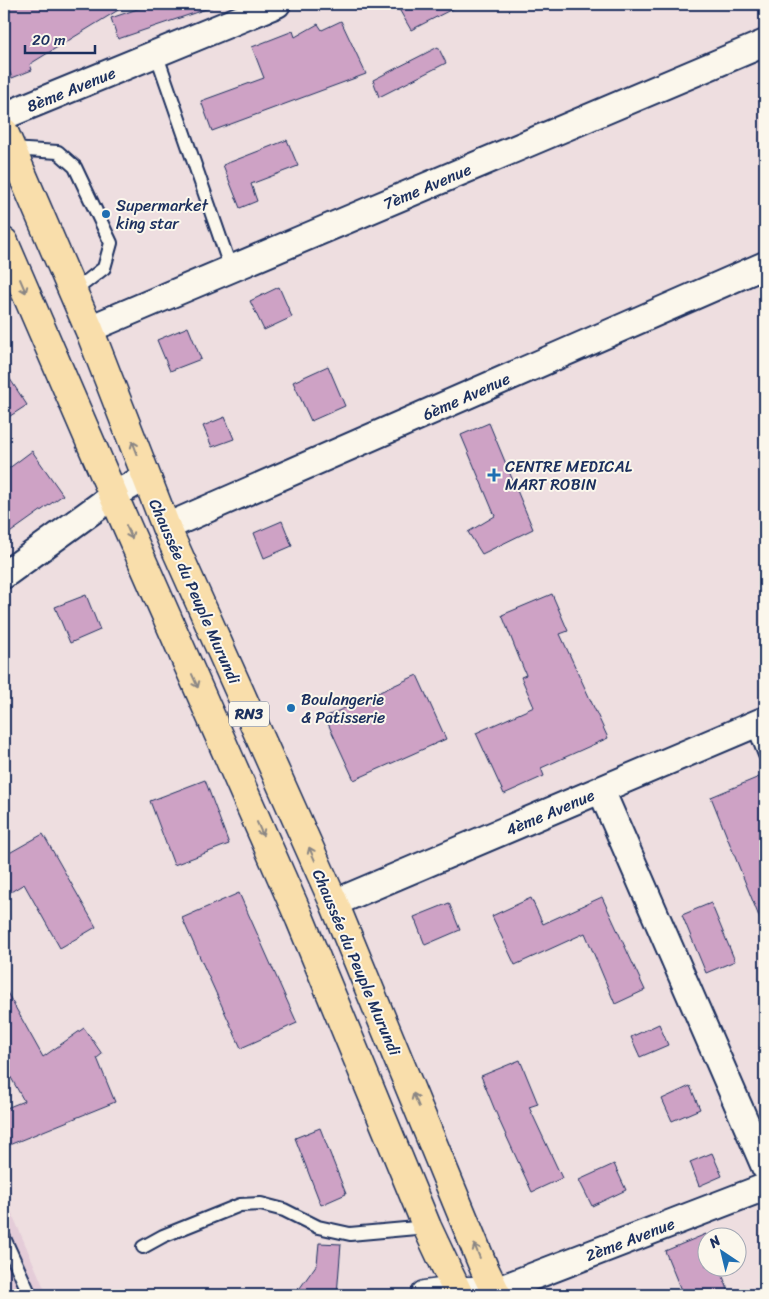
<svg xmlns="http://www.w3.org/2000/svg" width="769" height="1299" viewBox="0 0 769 1299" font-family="Sriracha,sans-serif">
	<rect width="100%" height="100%" fill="#eedee0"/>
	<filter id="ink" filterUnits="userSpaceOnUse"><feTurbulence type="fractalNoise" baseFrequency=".02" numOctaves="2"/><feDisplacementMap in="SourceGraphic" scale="10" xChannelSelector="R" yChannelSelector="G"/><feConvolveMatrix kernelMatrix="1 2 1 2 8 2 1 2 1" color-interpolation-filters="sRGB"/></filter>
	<g filter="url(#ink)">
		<!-- built -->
		<path fill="#e4ccd8" d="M4,1195L47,1295H4Z"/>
		<!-- building -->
		<g fill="#cea2c5" stroke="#1b2f5e">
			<path d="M4,4H128L30,64L32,70L12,78L4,57Z"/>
			<path d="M152,4H211L212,7L118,39L111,18Z"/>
			<path d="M396,4H462L411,30Z"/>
			<path d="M341,21L366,74L212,131L201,101L264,78L252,47L293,31L295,37L318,24L322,30Z"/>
			<path d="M438,47L446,63L379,97L373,80Z"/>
			<path d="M287,140L298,166L251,184L257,201L240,208L223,165Z"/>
			<path d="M279,287L292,317L264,330L250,301Z"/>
			<path d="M188,327L201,359L170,371L157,340Z"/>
			<path d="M328,366L345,406L311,421L293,382Z"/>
			<path d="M4,370L27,405L4,420Z"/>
			<path d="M225,417L234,439L212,447L203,426Z"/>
			<path d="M489,423L533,529L482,554L468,532L495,516L461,435Z"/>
			<path d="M32,451L63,495L4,537V472Z"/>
			<path d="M282,521L292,546L264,558L254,533Z"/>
			<path d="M552,594L568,631L560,634L608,738L541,768L544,776L504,794L476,733L534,707L521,677L526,675L502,615Z"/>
			<path d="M86,595L100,630L70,643L55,607Z"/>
			<path d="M417,675L446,739L354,780L325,717Z"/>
			<path d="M759,777L765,792L764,929L711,797Z"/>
			<path d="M205,780L229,844L174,865L150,801Z"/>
			<path d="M43,834L96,927L60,948L24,884L4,896V856Z"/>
			<path d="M239,893L297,1023L241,1048L182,918Z"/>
			<path d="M602,897L645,990L615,1004L585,933L515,965L492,916L531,898L543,924Z"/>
			<path d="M449,903L460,930L425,945L414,917Z"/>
			<path d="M711,903L735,961L706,973L682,915Z"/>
			<path d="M4,987L43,1057L84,1028L102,1054L97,1058L115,1102L4,1147V1109L24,1101L4,1065Z"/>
			<path d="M659,1024L668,1045L640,1057L631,1037Z"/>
			<path d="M520,1060L538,1104L529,1107L562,1178L532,1192L499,1120L481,1076Z"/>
			<path d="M690,1086L700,1109L672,1121L662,1099Z"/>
			<path d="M320,1128L346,1194L321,1205L295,1138Z"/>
			<path d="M712,1153L722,1176L699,1186L690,1162Z"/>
			<path d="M614,1164L626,1190L592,1206L579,1180Z"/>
			<path d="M706,1234V1266H719L730,1295H683L665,1251Z"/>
			<path d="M319,1243L341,1244L337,1295H295L317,1264Z"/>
		</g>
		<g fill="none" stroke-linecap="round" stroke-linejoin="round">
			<!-- lane casing -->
			<g stroke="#1b2f5e" stroke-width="16">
				<g id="lane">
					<path d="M156,53L231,269"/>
					<path d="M11,149L58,152L75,167L111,243L104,268L73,292"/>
					<path d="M753,725L765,755"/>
					<path d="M4,1238L30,1295"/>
					<path d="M143,1247L163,1236L240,1205L261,1204L284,1210L318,1227L350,1234L427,1227"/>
				</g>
			</g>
			<!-- street casing -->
			<g stroke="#1b2f5e" stroke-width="30">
				<g id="street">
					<path d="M4,116L277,4"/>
					<path d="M89,329L765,43"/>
					<path d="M166,527L765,265"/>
					<path d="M4,575L114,495L146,477"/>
					<path d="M601,790L765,1167"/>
					<path d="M334,903L765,720"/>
					<path d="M495,1291L765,1187"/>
				</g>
			</g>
			<!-- secondary casing -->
			<g stroke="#1b2f5e" stroke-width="31">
				<path id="secondary" d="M425,1295L457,1291H495"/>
			</g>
			<!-- highway casing -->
			<g stroke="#1b2f5e" stroke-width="31">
				<g id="highway">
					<path d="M4,132L89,329L166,527L334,903L484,1268L497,1295"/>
					<path d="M4,242L118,506L300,919L427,1227L459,1295"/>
				</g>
			</g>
			<!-- lane -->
			<use href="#lane" stroke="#fbf7ec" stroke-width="12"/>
			<!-- street -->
			<use href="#street" stroke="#fbf7ec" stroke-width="26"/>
			<!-- secondary -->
			<use href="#secondary" stroke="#fbf7ec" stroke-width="28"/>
			<!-- highway -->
			<use href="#highway" stroke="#f9deab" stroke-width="28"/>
		</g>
		<!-- one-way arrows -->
		<defs><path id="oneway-shaft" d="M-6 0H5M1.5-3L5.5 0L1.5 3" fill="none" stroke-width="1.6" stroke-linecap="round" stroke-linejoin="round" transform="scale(1.25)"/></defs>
		<g stroke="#8a8684">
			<use href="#oneway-shaft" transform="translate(23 286) rotate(67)"/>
			<use href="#oneway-shaft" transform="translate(135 448) rotate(-111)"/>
			<use href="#oneway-shaft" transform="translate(129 532) rotate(66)"/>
			<use href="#oneway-shaft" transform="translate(195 681) rotate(66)"/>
			<use href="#oneway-shaft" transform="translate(260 829) rotate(66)"/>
			<use href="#oneway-shaft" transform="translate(312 854) rotate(-114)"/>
			<use href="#oneway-shaft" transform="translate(416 1100) rotate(-113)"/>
			<use href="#oneway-shaft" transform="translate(477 1251) rotate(-112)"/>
		</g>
	</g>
	<!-- markers -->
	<g fill="#1f6fb2" stroke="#fbf7ec" stroke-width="2">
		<circle cx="106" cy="214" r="5"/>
		<path d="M491.5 467.5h5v5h5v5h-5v5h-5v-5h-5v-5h5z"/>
		<circle cx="291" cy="708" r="5"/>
	</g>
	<g text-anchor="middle" stroke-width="4" stroke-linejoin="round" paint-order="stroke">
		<!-- shield labels -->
		<rect fill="#fbf7ec" stroke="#5e6b89" stroke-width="1" x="229" y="701.5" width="40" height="25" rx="4"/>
		<g font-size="15" font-weight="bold" fill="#1b2f5e">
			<text x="249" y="719">RN3</text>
		</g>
		<!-- street labels -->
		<g font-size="16" fill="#1b2f5e" stroke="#fbf7ec">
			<text transform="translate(71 89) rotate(-22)" y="6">8ème Avenue</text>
			<text transform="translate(427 186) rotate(-23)" y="6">7ème Avenue</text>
			<text transform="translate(466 396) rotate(-24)" y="6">6ème Avenue</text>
			<text transform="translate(195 591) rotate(66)" y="6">Chaussée du Peuple Murundi</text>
			<text transform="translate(550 812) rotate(-23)" y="6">4ème Avenue</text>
			<text transform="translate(357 962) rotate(67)" y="6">Chaussée du Peuple Murundi</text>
			<text transform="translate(630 1239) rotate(-21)" y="6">2ème Avenue</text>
		</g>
		<!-- poi labels -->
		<g font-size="16" fill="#1b2f5e" stroke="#fbf7ec" text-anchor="start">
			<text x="116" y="211">Supermarket<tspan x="116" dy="18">king star</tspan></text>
			<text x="505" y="472">CENTRE MEDICAL<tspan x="505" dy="18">MART ROBIN</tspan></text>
			<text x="301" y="705">Boulangerie<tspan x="301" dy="18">&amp; Patisserie</tspan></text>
		</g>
	</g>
	<!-- margin -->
	<rect width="769" height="1299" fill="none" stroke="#fbf7ec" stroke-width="20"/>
	<rect x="10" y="10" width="749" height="1279" fill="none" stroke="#1b2f5e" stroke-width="2" filter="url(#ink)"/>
	<!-- north arrow -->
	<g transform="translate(722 1252) rotate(325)"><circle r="24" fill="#fbf7ec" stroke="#a1a7b3"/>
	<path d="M0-4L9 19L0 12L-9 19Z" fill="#1f6fb2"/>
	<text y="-8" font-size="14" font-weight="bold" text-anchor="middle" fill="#1b2f5e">N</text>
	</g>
	<!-- scale -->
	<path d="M25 45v8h70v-8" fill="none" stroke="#1b2f5e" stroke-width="2.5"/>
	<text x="32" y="45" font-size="15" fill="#1b2f5e" stroke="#fbf7ec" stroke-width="4" paint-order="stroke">20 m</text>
</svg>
